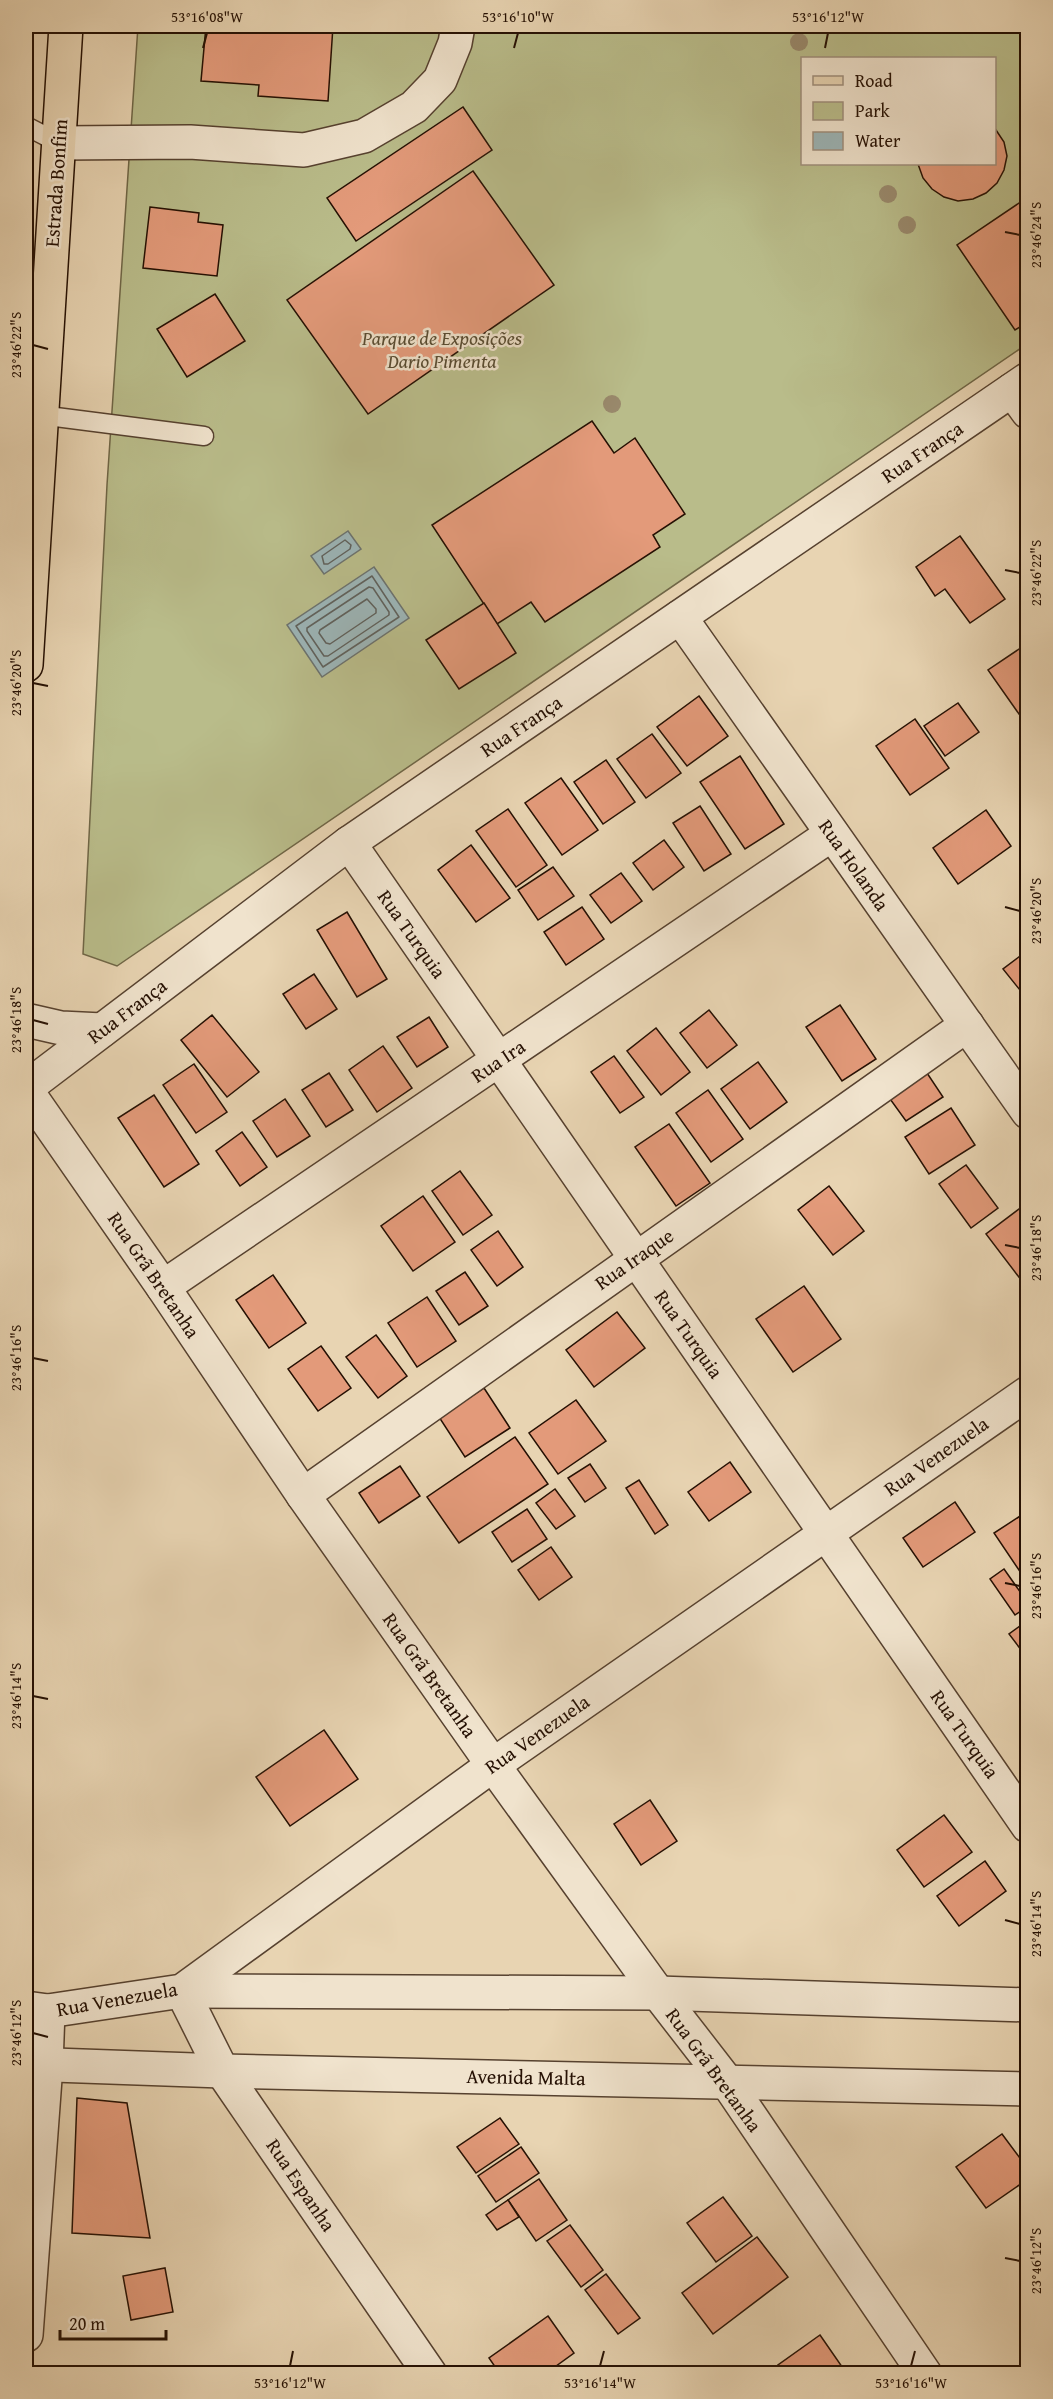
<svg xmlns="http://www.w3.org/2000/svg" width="1053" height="2399" viewBox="0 0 1053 2399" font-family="'Gentium Book Plus',serif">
	<rect width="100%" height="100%" fill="#e8d4b2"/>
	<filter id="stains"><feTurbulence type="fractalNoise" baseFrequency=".00333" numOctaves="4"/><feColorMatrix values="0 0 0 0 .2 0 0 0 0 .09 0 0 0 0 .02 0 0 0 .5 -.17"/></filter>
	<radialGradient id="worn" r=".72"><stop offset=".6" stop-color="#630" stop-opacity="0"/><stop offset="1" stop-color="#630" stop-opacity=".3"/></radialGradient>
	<!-- green -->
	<path fill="#b9bc8a" stroke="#6f6646" stroke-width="1.5" fill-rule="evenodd" d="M138,26H1027V344L117,966L83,954L107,485ZM802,58H994V164H802Z"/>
	<!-- water -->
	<g fill="#9cb5b7" stroke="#6c736f" stroke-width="1.5">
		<path d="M348,531L361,549L324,574L311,556Z"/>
		<path d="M374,567L409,618L322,677L287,625Z"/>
	</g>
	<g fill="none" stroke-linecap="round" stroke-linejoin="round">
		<!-- shore -->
		<g stroke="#60625d" stroke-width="1.5">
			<path d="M345,540L351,545L350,549L328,564H324L322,556Z"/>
			<path d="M372,576L399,617L323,667L296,626Z"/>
			<path d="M369,587L373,588L389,612V615L328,656H324L307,631V628Z"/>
			<path d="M367,599L376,609V613L330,644L326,643L319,633L320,630Z"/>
		</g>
	</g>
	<!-- building -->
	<g fill="#e39a7a" stroke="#251003" stroke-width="1.5">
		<path d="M206,26H333L328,101L258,96L259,85L201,81Z"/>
		<path d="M463,107L492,150L356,241L327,198Z"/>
		<path d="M994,127L1004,142L1007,156L1004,170L997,183L986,193L973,199L958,201L944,197L932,189L923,178L918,164H994Z"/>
		<path d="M473,171L554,285L368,414L287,300Z"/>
		<path d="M1028,197V322L1015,330L957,245Z"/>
		<path d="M150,207L199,213L198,222L223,225L217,276L143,268Z"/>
		<path d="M215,294L245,341L187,377L157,329Z"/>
		<path d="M592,421L614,453L635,438L685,514L653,535L660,547L545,622L531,602L497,624L432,525Z"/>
		<path d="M960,536L1005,599L970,623L945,589L935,596L916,567Z"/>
		<path d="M484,603L516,653L459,689L426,640Z"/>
		<path d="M1028,643V709L1019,714L988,670Z"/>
		<path d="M699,696L728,736L687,766L657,727Z"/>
		<path d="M958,703L979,732L945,756L924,726Z"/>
		<path d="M915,719L949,768L910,795L876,746Z"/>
		<path d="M652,734L681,773L646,798L617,759Z"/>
		<path d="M740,756L784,824L745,849L700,782Z"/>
		<path d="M606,760L635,802L603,824L574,782Z"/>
		<path d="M561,778L598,830L562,855L525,803Z"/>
		<path d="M700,806L731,854L704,871L673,823Z"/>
		<path d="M508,809L547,865L516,887L476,831Z"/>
		<path d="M986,810L1011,846L958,884L933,848Z"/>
		<path d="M664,840L684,867L653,890L633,863Z"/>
		<path d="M471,845L510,898L476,922L438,870Z"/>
		<path d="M553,867L574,896L538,920L518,890Z"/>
		<path d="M621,873L642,901L611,923L590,895Z"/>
		<path d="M582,907L604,939L566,965L544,932Z"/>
		<path d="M347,912L387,979L357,997L317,930Z"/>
		<path d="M1028,950V1000L1003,969Z"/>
		<path d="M314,974L337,1009L306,1029L283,994Z"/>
		<path d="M840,1005L876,1059L842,1081L806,1027Z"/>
		<path d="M709,1010L737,1045L707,1068L680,1033Z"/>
		<path d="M212,1015L259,1072L227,1097L181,1040Z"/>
		<path d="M429,1017L448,1047L417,1067L397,1037Z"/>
		<path d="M656,1028L690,1072L661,1095L627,1051Z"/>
		<path d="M383,1046L412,1088L377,1112L349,1070Z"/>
		<path d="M614,1056L644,1097L620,1113L591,1072Z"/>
		<path d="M758,1062L787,1102L750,1129L721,1089Z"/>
		<path d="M194,1064L227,1112L196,1133L163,1085Z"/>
		<path d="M923,1067L943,1097L906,1121L885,1092Z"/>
		<path d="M329,1073L353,1110L326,1127L302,1090Z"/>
		<path d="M708,1090L743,1139L711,1162L676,1113Z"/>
		<path d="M154,1095L199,1164L164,1187L118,1118Z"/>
		<path d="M285,1099L310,1136L277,1157L253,1121Z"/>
		<path d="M951,1108L975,1145L929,1174L905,1137Z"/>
		<path d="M669,1124L710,1183L676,1206L635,1147Z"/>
		<path d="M242,1132L267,1167L240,1186L216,1151Z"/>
		<path d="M966,1165L998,1208L971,1228L939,1184Z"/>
		<path d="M460,1171L492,1215L463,1235L432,1191Z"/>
		<path d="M829,1186L864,1231L833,1255L798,1210Z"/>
		<path d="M423,1196L455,1242L413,1271L381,1226Z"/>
		<path d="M1023,1206L1028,1212V1289L986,1234Z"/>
		<path d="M498,1231L523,1267L497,1286L471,1250Z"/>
		<path d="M465,1272L488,1306L459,1325L436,1291Z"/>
		<path d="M273,1275L306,1323L269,1348L236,1300Z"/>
		<path d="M804,1286L841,1339L793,1372L756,1319Z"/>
		<path d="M427,1297L456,1341L417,1367L388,1323Z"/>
		<path d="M617,1312L645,1348L594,1387L566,1350Z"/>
		<path d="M376,1335L407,1376L378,1398L346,1357Z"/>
		<path d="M321,1346L351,1388L318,1411L288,1369Z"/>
		<path d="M484,1388L510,1428L465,1457L439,1417Z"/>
		<path d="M576,1400L606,1441L558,1474L529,1433Z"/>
		<path d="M515,1437L548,1484L459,1543L427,1497Z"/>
		<path d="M730,1462L751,1492L709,1521L688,1492Z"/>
		<path d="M590,1464L606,1488L585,1502L568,1478Z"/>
		<path d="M400,1466L420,1496L379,1523L359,1493Z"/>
		<path d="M639,1480L668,1525L655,1534L626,1488Z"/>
		<path d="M555,1489L575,1516L556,1529L536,1503Z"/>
		<path d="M955,1502L975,1532L923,1567L903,1538Z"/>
		<path d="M527,1509L547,1539L512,1562L492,1532Z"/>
		<path d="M1028,1511V1573L1023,1576L994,1533Z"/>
		<path d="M551,1547L572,1577L539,1600L518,1570Z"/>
		<path d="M1004,1569L1028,1603V1606L1015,1615L990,1579Z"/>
		<path d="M1028,1620V1659L1009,1634Z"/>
		<path d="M1028,1696V1713L1020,1701Z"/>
		<path d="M324,1730L358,1779L290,1826L256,1777Z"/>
		<path d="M650,1800L677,1841L641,1865L614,1824Z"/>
		<path d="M944,1815L972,1852L924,1887L897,1850Z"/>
		<path d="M985,1861L1006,1891L959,1926L937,1896Z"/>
		<path d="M77,2098L127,2103L150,2238L72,2233Z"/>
		<path d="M500,2118L519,2144L476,2173L457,2147Z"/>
		<path d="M1002,2134L1028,2169V2179L986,2208L956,2167Z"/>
		<path d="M521,2147L539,2173L496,2202L478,2176Z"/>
		<path d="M539,2179L567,2220L536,2241L508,2200Z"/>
		<path d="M723,2197L752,2236L716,2262L687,2223Z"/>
		<path d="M508,2200L519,2217L497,2230L486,2215Z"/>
		<path d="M570,2225L603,2270L581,2287L547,2241Z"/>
		<path d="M757,2237L788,2277L713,2334L682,2293Z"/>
		<path d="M165,2268L173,2312L131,2320L123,2276Z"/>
		<path d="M606,2274L640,2318L618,2334L585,2290Z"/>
		<path d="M548,2316L574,2353L545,2374H500L489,2358Z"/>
		<path d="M820,2335L847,2374H785L778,2365Z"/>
	</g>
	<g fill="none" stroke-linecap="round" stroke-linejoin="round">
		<!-- service casing -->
		<g stroke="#56412f" stroke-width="21">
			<g id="service">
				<path d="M26,126L59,143"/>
				<path d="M40,415L204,436"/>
			</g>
		</g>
		<!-- minor casing -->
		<g stroke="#56412f" stroke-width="36">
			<g id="minor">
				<path d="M59,143L190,142L304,150L364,136L414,107L440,80L455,43L458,26"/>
				<path d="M680,617L1028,1112"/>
				<path d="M349,843L1028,1826"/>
				<path d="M26,1020L61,1028L102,1030"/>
				<path d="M26,1088L349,843L1028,379"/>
				<path d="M26,1090L163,1287L303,1495L493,1765L658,1993L727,2082L925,2374"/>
				<path d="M163,1287L832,834"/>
				<path d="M303,1495L967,1025"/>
				<path d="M182,1991L222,2071L430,2374"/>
				<path d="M26,2335L46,2065L48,2011"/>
			</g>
		</g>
		<!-- tertiary casing -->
		<g stroke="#56412f" stroke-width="36">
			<g id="tertiary">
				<path d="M1012,390L1028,412"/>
				<path d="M182,1991L658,1993L1028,2005"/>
				<path d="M26,2008L48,2011L182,1991L493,1765L1028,1393"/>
				<path d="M26,2064L222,2071L1028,2089"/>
			</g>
		</g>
		<!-- primary casing -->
		<g stroke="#251003" stroke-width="36">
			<path id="primary" d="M26,665L66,26"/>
		</g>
		<!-- service -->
		<use href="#service" stroke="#f0e3cd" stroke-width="18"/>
		<!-- minor -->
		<use href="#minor" stroke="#f0e3cd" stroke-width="33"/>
		<!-- tertiary -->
		<use href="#tertiary" stroke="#f0e3cd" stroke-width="33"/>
		<!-- primary -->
		<use href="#primary" stroke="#e8d4b2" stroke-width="33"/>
	</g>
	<!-- trees -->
	<g fill="#99896c">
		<circle cx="799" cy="42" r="9"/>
		<circle cx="888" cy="194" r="9"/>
		<circle cx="907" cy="225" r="9"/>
		<circle cx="612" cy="404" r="9"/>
	</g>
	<!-- ticks -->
	<path fill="none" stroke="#251003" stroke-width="2" d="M203,48L207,33M514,48L518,33M825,48L828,33M1005,232L1020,235M33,345L48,349M1005,570L1020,573M33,683L48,686M1005,907L1020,911M33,1020L48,1024M1005,1245L1020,1248M33,1358L48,1361M1005,1583L1020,1586M33,1696L48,1699M1005,1920L1020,1924M33,2033L48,2037M1005,2258L1020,2261M290,2366L293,2351M600,2366L604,2351M911,2366L915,2351"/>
	<g text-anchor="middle" stroke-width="5" stroke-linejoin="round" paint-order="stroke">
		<!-- street labels -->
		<g font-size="20" fill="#251003" stroke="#f0e3cd">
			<text transform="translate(56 183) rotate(-86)" y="7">Estrada Bonfim</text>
			<text transform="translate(922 452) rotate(-34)" y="7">Rua França</text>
			<text transform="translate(521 726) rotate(-34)" y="7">Rua França</text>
			<text transform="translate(854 865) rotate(55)" y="7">Rua Holanda</text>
			<text transform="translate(412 934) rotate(55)" y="7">Rua Turquia</text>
			<text transform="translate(127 1011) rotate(-37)" y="7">Rua França</text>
			<text transform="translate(498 1061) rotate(-34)" y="7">Rua Ira</text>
			<text transform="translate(634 1259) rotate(-35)" y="7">Rua Iraque</text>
			<text transform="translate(154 1275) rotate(56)" y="7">Rua Grã Bretanha</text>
			<text transform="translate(689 1334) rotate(55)" y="7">Rua Turquia</text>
			<text transform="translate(936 1456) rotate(-35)" y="7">Rua Venezuela</text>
			<text transform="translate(430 1675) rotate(55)" y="7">Rua Grã Bretanha</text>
			<text transform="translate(537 1734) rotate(-35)" y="7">Rua Venezuela</text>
			<text transform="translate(965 1734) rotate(55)" y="7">Rua Turquia</text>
			<text transform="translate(117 1999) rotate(-10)" y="7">Rua Venezuela</text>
			<text transform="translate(714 2070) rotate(54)" y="7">Rua Grã Bretanha</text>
			<text transform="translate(526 2077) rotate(1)" y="7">Avenida Malta</text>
			<text transform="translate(301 2185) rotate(56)" y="7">Rua Espanha</text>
		</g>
		<!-- park labels -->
		<g font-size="20" font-style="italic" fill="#594c32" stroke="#f0e3cd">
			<text x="442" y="345">Parque de Exposições<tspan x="442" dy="23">Dario Pimenta</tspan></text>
		</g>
	</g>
	<!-- margin -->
	<rect width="1053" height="2399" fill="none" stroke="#e8d4b2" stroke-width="66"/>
	<!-- legend -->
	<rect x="801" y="57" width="195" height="108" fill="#f0e3cd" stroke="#9f8f7c" stroke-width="1.5"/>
	<rect x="813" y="76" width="30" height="9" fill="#e8d4b2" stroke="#9f8f7c" stroke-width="1.5"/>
	<text x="855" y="87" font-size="18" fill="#251003">Road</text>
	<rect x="813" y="102" width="30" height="18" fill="#b9bc8a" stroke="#9f8f7c" stroke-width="1.5"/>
	<text x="855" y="117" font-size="18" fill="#251003">Park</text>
	<rect x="813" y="132" width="30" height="18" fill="#9cb5b7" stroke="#9f8f7c" stroke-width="1.5"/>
	<text x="855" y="147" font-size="18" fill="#251003">Water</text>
	<!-- scale -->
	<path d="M60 2330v9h106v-9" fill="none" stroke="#251003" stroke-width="3"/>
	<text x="69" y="2330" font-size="18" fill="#251003" stroke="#f0e3cd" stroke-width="4.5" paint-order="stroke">20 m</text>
	<rect x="33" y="33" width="987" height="2333" fill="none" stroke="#251003" stroke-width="2"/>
	<g font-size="15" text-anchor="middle" fill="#251003">
		<text x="207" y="22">53°16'08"W</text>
		<text x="518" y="22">53°16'10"W</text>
		<text x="828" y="22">53°16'12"W</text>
		<text transform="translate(1036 235) rotate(-90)" y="5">23°46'24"S</text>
		<text transform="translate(16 345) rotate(-90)" y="5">23°46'22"S</text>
		<text transform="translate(1036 573) rotate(-90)" y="5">23°46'22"S</text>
		<text transform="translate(16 683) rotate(-90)" y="5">23°46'20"S</text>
		<text transform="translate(1036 911) rotate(-90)" y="5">23°46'20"S</text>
		<text transform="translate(16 1020) rotate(-90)" y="5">23°46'18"S</text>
		<text transform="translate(1036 1248) rotate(-90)" y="5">23°46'18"S</text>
		<text transform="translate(16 1358) rotate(-90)" y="5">23°46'16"S</text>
		<text transform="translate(1036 1586) rotate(-90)" y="5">23°46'16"S</text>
		<text transform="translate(16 1696) rotate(-90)" y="5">23°46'14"S</text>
		<text transform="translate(1036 1924) rotate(-90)" y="5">23°46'14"S</text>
		<text transform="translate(16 2033) rotate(-90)" y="5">23°46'12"S</text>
		<text transform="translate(1036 2261) rotate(-90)" y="5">23°46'12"S</text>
		<text x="290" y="2388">53°16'12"W</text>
		<text x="600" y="2388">53°16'14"W</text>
		<text x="911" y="2388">53°16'16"W</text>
	</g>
	<rect width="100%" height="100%" filter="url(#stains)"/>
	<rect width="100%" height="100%" fill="url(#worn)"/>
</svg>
